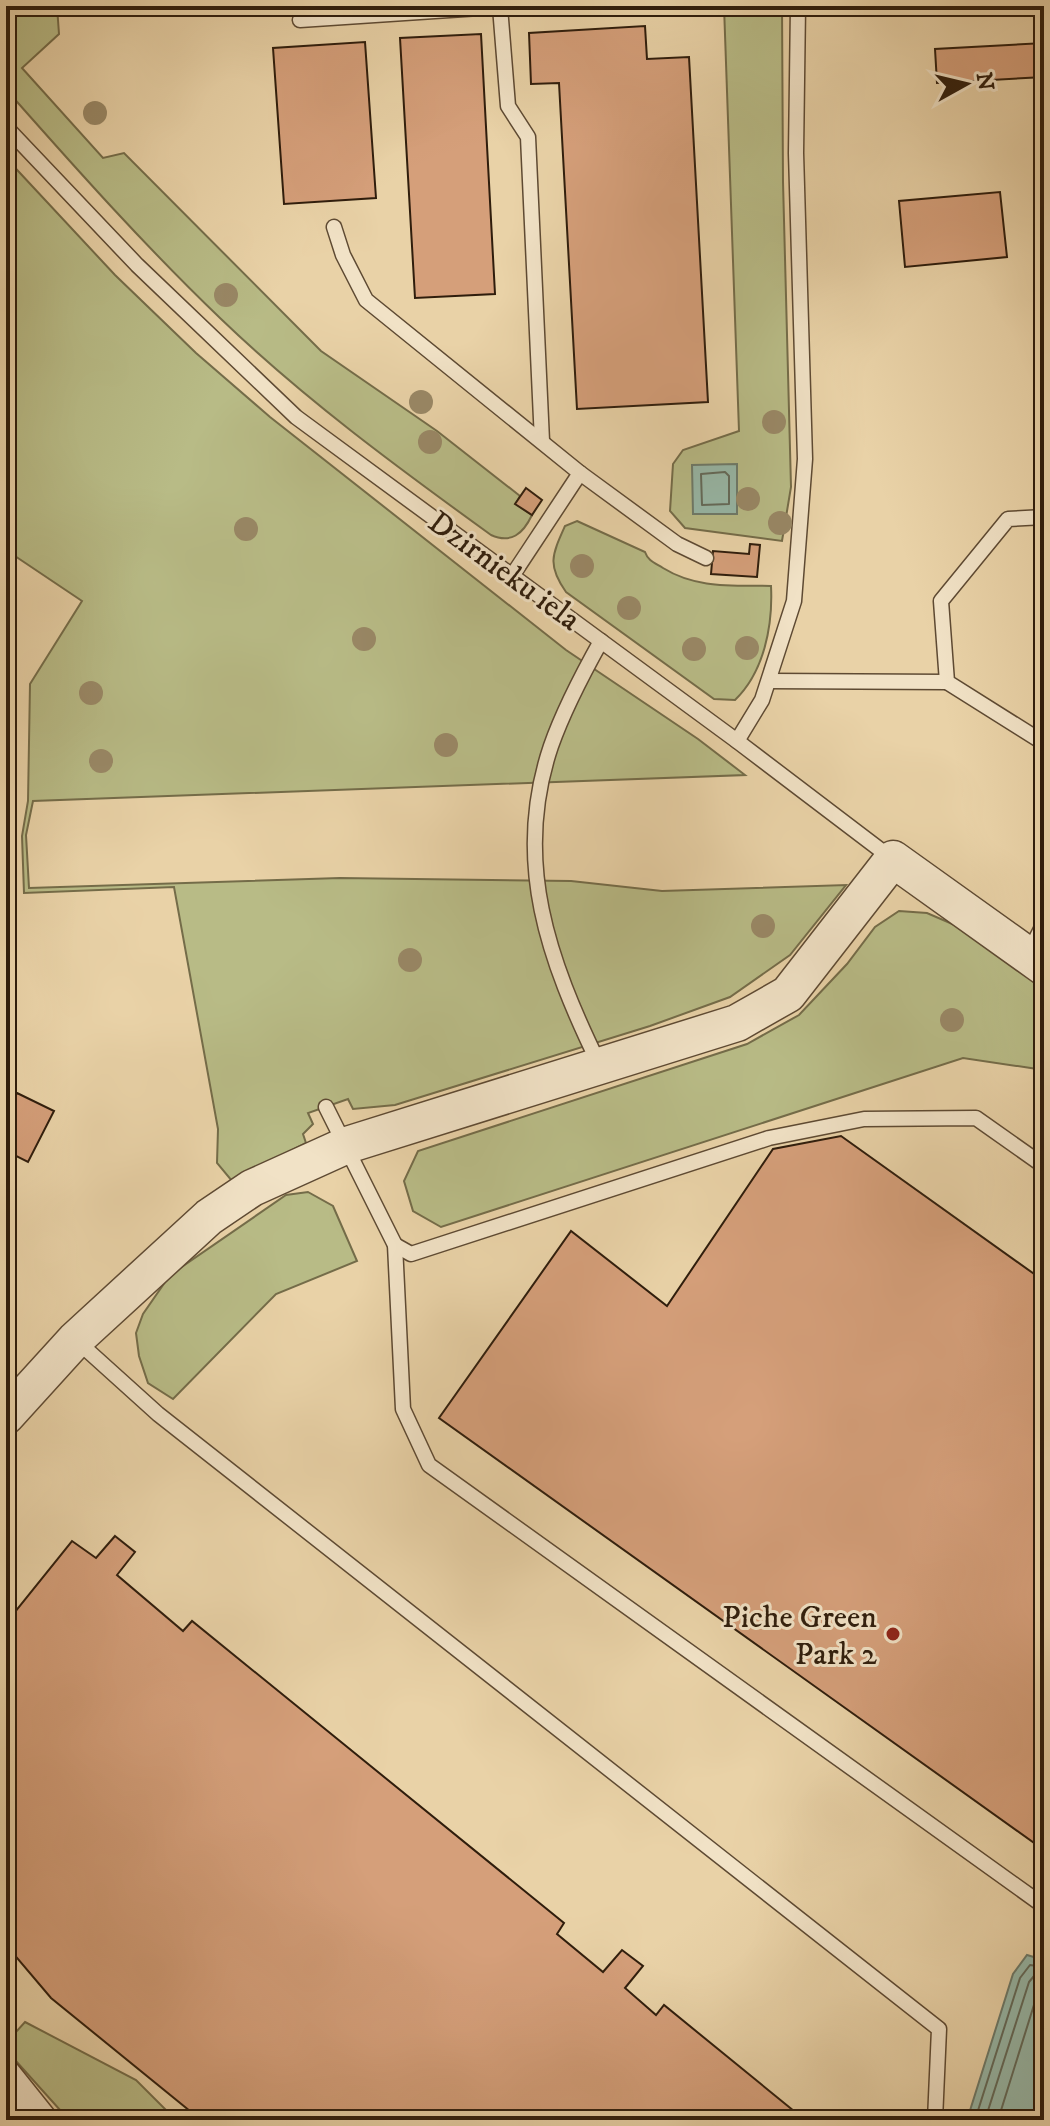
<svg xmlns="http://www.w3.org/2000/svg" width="1050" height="2126" viewBox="0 0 1050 2126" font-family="'IM FELL DW Pica',serif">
	<rect width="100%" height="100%" fill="#e9d2a7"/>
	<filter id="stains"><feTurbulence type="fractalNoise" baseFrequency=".0025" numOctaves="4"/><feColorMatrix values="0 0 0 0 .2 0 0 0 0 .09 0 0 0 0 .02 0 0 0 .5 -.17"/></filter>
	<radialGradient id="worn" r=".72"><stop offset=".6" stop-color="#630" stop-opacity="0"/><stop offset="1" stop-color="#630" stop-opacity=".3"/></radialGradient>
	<!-- green -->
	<g fill="#b8bb86" stroke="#746c49" stroke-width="2">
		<path d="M6,6H57L59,34L22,68L103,158L124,153L321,351L437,431L520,496L516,504L532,515C523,534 511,544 491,535C397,467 303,398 220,318C146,247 79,172 11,95L14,81L6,70Z"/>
		<path d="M724,6H782L783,182L791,487L782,541L685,528L670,511L673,464L683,450L739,431Z"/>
		<path d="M6,158L115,275L196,353L270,417L566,650L698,739L745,775L33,801L26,835L29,888L340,878L571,881L662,891L846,885L790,955L730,997L650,1026L395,1105L353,1109L348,1099L308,1113L313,1124L303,1134L306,1143L232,1181L217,1163L218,1129L174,887L24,893L22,836L28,801L30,684L82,601L6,550Z"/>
		<path d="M577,521L645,552C648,561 655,563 663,568C697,589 733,585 771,586C773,626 764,672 735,700L714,699L566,592C547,565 552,555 565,526Z"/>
		<path d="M899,911L927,913L957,926L1044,988V1070L963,1058L441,1227L413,1211L404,1181L418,1151L747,1044L799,1015L847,964L875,927Z"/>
		<path d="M308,1192L333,1206L357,1261L276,1294L173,1399L148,1383L139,1356L136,1333L143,1314L170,1275L286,1195Z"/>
		<path d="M25,2022L136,2080L176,2120H69L6,2050V2043Z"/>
	</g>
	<!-- water -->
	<g fill="#97b8a8" stroke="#6d7a6a" stroke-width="2">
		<path d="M737,464V514H693L692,465Z"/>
		<path d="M1027,1955L1044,1960V2120H967L1013,1974Z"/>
	</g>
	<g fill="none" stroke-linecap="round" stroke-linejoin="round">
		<!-- shore -->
		<g stroke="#636a5a" stroke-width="2">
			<path d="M725,472L729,476V504L702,505L701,474Z"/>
			<path d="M975,2120L1020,1978L1030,1965L1044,1967"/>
			<path d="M985,2120L1029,1982L1034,1976L1044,1977"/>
			<path d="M998,2120L1038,1992L1044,1989"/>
		</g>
	</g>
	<!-- building -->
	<g fill="#d59f7a" stroke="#2f1d0c" stroke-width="2">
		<path d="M645,26L647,59L689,57L708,402L577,409L559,83L531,84L529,33Z"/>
		<path d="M481,34L495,294L415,298L400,38Z"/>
		<path d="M365,42L376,198L284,204L273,48Z"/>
		<path d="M1044,43V77L937,83L935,49Z"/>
		<path d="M1000,192L1007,257L905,267L899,201Z"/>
		<path d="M526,488L542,500L532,515L515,504Z"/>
		<path d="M750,544L760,545L757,577L711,574L713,551L749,554Z"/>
		<path d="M17,1093L54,1111L28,1162L6,1151V1116Z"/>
		<path d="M841,1136L1044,1281V1850L439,1418L571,1231L667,1306L773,1149Z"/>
		<path d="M115,1536L135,1552L117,1575L183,1631L192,1621L564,1923L557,1934L603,1972L622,1950L643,1966L625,1988L656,2015L664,2005L805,2120H201L51,1998L6,1945V1623L72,1541L96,1558Z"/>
	</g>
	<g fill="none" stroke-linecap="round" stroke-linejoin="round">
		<!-- service casing -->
		<g stroke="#5e4a33" stroke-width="17">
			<g id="service">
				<path d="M500,7L508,106L528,137L542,441"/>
				<path d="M300,20L511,6"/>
				<path d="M6,127L137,265L296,417L737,741L891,858"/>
				<path d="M334,227L343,255L366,300L580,473"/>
				<path d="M1044,517L1008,519L941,601L947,682L1044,743"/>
				<path d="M512,576L580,473L677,544L706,558"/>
				<path d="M769,681L947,682"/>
				<path d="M737,741L762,700L794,601L805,459L796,153L798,6"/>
				<path d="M1028,955L1044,923"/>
				<path d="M599,1064C549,961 512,861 551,746C564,709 582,675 601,641"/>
				<path d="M326,1107L395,1245L403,1409L429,1465L1044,1906"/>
				<path d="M395,1245L411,1254L769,1138L864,1119L976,1118L1044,1166"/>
				<path d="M76,1340L158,1414L939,2029L935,2120"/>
			</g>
		</g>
		<!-- minor casing -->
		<g stroke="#5e4a33" stroke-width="33">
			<path id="minor" d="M6,2075L42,2120"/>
		</g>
		<!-- tertiary casing -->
		<g stroke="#5e4a33" stroke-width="39">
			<path id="tertiary" d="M6,1416L75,1340L209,1217L252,1188L347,1145L737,1023L788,994L893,859L1044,967"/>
		</g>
		<!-- service -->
		<use href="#service" stroke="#f1e2c6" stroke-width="14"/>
		<!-- minor -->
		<use href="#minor" stroke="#f1e2c6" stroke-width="30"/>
		<!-- tertiary -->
		<use href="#tertiary" stroke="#f1e2c6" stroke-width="36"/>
	</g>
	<!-- trees -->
	<g fill="#986">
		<circle cx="95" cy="113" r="12"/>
		<circle cx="226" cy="295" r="12"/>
		<circle cx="421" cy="402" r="12"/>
		<circle cx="774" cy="422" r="12"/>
		<circle cx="430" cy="442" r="12"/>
		<circle cx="748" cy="499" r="12"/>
		<circle cx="780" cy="523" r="12"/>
		<circle cx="246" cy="529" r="12"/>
		<circle cx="582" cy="566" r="12"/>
		<circle cx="629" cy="608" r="12"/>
		<circle cx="364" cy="639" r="12"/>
		<circle cx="747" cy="648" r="12"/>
		<circle cx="694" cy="649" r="12"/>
		<circle cx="91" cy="693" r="12"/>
		<circle cx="446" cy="745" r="12"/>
		<circle cx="101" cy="761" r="12"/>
		<circle cx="763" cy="926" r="12"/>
		<circle cx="410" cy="960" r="12"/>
		<circle cx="952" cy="1020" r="12"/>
	</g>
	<!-- markers -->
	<circle fill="#8f2418" stroke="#f1e2c6" stroke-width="3" cx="893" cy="1634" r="8"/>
	<g text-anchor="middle" stroke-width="6" stroke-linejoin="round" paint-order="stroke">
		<!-- street labels -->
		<g font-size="32" fill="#2f1d0c" stroke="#f1e2c6">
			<text transform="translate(505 570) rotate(36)" y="11">Dzirnieku iela</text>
		</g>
		<!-- poi labels -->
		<g font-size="32" fill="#2f1d0c" stroke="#f1e2c6" text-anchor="end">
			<text x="877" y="1627">Piche Green<tspan x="877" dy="37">Park 2</tspan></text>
		</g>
	</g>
	<!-- margin -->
	<rect width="1050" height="2126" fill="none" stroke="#e9d2a7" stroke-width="32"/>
	<rect x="8" y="8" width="1034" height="2110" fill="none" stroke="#2f1d0c" stroke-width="4"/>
	<rect x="16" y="16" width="1018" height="2094" fill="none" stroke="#2f1d0c" stroke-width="2"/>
	<!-- north arrow -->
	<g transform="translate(966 84) rotate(82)" stroke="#f1e2c6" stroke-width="6" paint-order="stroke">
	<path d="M0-6L14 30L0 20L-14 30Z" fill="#2f1d0c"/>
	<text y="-12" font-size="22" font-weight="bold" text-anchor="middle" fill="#2f1d0c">N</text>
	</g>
	<rect width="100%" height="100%" filter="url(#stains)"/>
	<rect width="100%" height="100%" fill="url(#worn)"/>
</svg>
